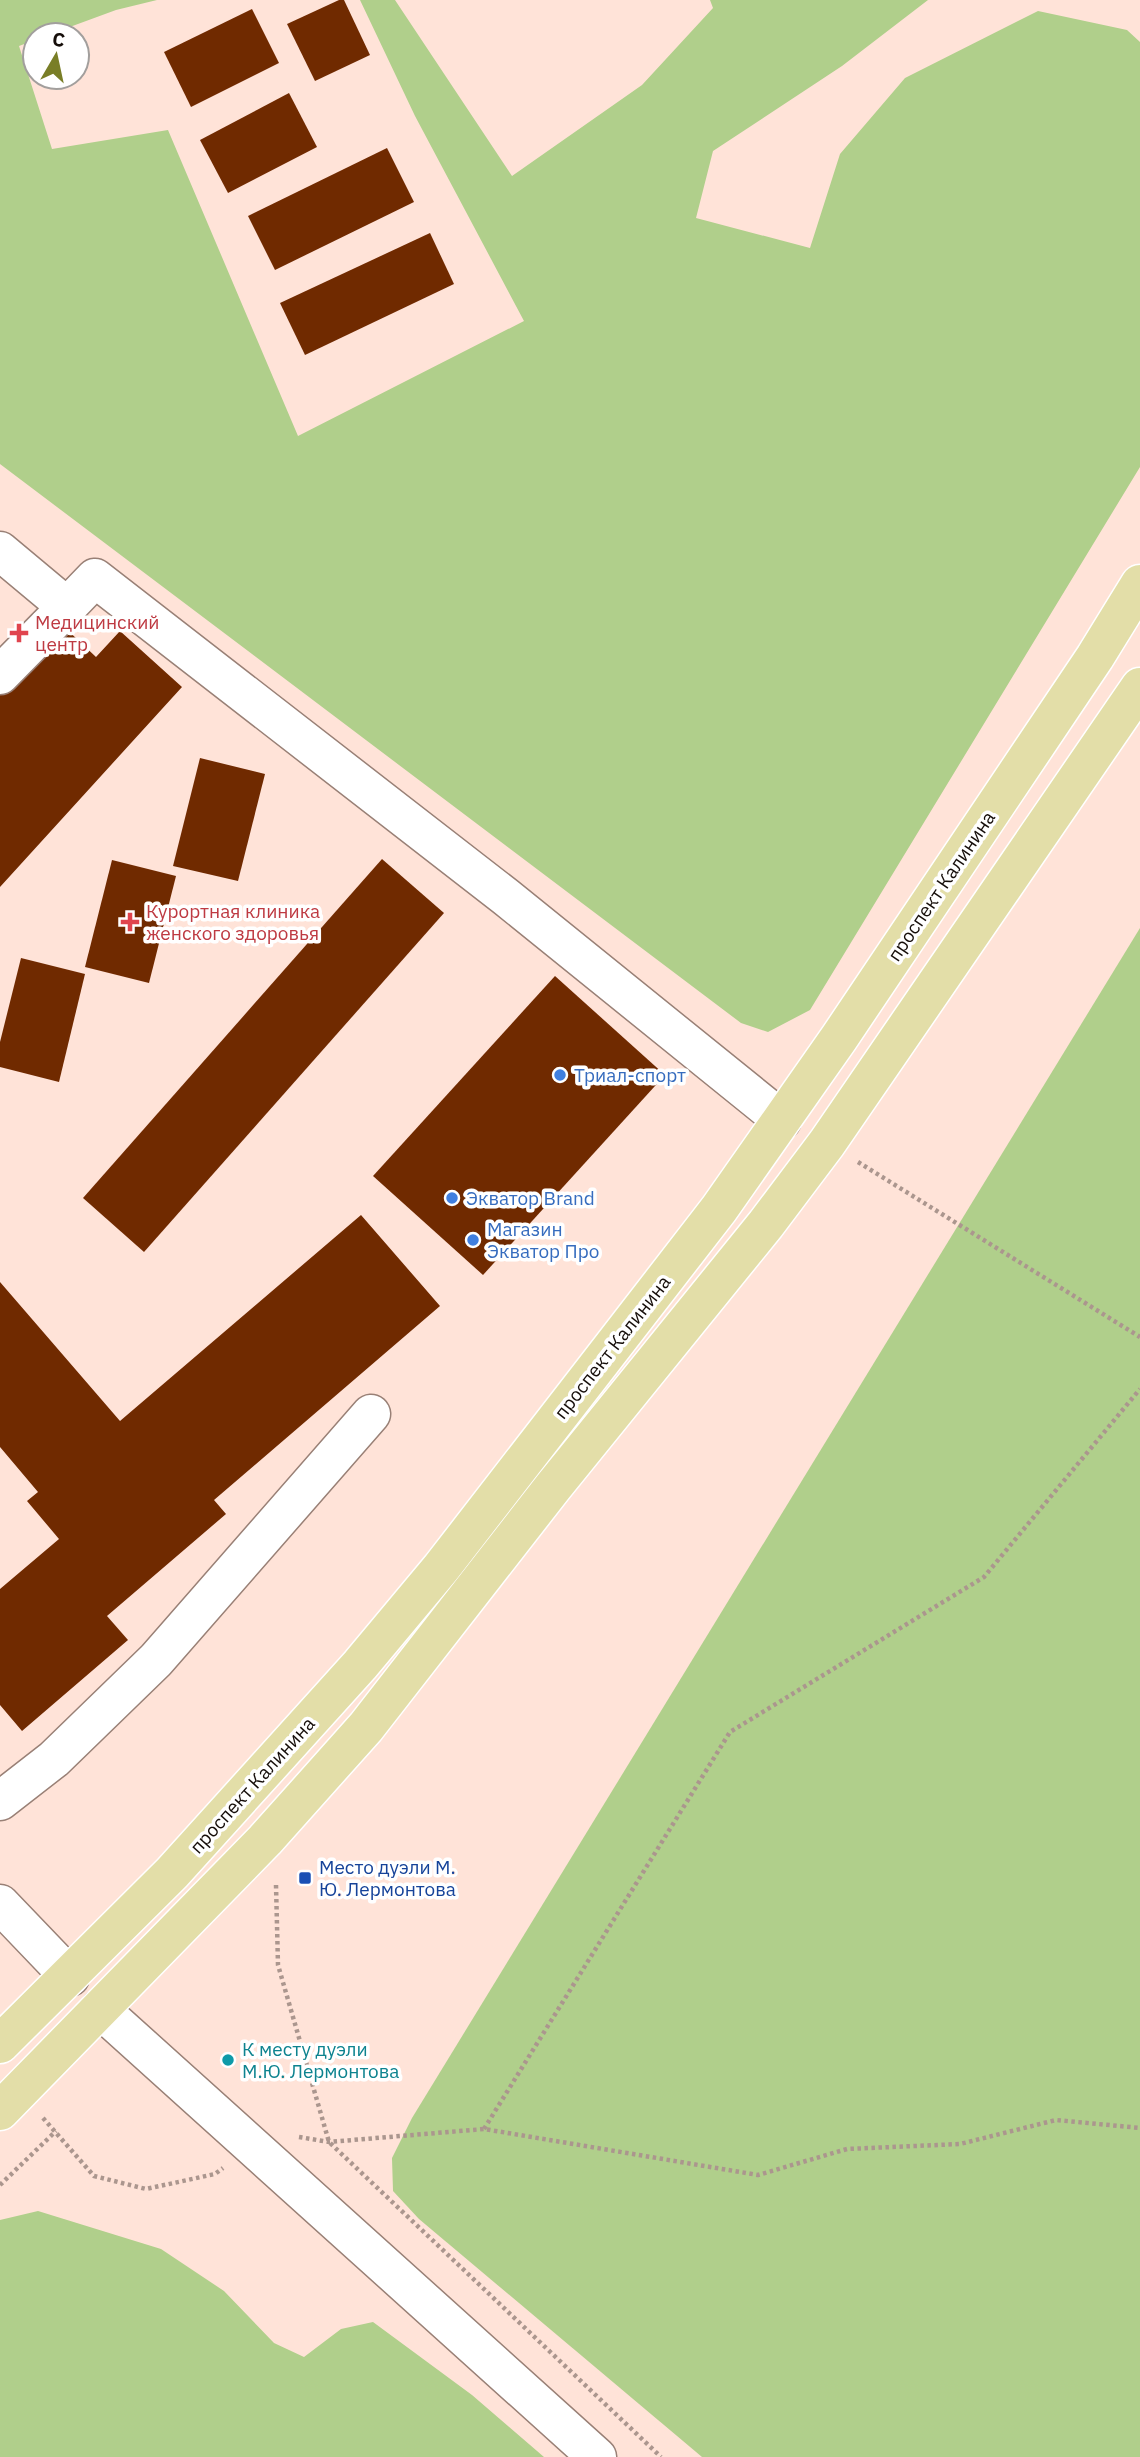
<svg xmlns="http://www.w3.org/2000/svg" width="1140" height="2457" viewBox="0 0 1140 2457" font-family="'IBM Plex Sans',sans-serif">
	<rect width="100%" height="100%" fill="#ffe3d8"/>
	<!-- green -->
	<g fill="#b0cf8b">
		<path d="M0,0H157L116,10L48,35H35V40L19,46L52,149L168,130L298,436L524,321L415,116L360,0H395L512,176L642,85L713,8L710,0H928L842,66L713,151L696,218L810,248L840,154L905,78L1038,11L1127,30L1140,42V467L810,1010L768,1032L741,1023L0,464Z"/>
		<path d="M1140,928V2457H702L419,2219L393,2191L392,2158L412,2118Z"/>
		<path d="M38,2211L161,2249L224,2291L274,2343L304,2357L341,2329L373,2322L472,2395L544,2457H0V2220Z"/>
	</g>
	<!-- building -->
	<g fill="#702a00">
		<path d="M339,0H344L370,55L315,81L287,24Z"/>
		<path d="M252,9L279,63L191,107L164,52Z"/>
		<path d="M289,93L317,147L228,193L200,140Z"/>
		<path d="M387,148L414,202L275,270L248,216Z"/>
		<path d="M430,233L454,284L305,355L280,303Z"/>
		<path d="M61,624L96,657L120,631L182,687L0,887V691Z"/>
		<path d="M200,758L265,774L238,881L173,866Z"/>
		<path d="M382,859L444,913L144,1252L83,1198Z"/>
		<path d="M112,860L176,876L149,983L85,967Z"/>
		<path d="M21,958L85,974L59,1082L0,1067V1042Z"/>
		<path d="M555,976L665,1075L483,1275L373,1176Z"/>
		<path d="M361,1215L440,1306L214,1500L226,1514L107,1616L128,1640L22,1731L0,1705V1589L59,1539L27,1501L38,1492L0,1447V1282L120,1421Z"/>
	</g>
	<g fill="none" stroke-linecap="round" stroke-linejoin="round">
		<!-- minor casing -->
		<g stroke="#998076" stroke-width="41">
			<g id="minor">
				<path d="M0,551L67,607L95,578L506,897L782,1120"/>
				<path d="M0,675L67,607"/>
				<path d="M0,1801L54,1759L156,1660L371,1414"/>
				<path d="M0,1904L70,1977"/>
				<path d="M100,2009L597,2457"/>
			</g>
		</g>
		<!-- major casing -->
		<g stroke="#fff" stroke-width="41">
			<g id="major">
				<path d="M0,2044L172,1873L360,1665L441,1568L719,1209L839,1038L1095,657L1140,584"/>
				<path d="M0,2111L265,1840L366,1727L553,1487L766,1224L827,1143L1140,687"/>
			</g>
		</g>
		<!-- path -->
		<g stroke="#ab968e" stroke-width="4.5" stroke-dasharray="3.5 3.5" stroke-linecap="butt">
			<path d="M858,1162L1140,1337"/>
			<path d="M276,1885L278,1965L329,2142L661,2457"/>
			<path d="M43,2118L94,2176L146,2189L215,2174L223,2168"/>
			<path d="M484,2129L730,1732L984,1577L1140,1389"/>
			<path d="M299,2137L329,2142L484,2129L758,2175L847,2149L960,2144L1056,2120L1140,2128"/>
			<path d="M0,2185L56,2131"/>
		</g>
		<!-- minor -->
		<use href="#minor" stroke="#fff" stroke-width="38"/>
		<!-- major -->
		<use href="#major" stroke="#e3dea8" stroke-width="38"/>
	</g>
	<!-- markers -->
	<g fill="#e0444e" stroke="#fff" stroke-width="2.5">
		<path d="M15.5 622.5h7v7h7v7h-7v7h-7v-7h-7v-7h7z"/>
		<path d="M126.5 911.5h7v7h7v7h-7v7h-7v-7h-7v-7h7z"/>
	</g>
	<g fill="#3f7fe0" stroke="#fff" stroke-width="2.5">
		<circle cx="560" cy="1075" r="7"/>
		<circle cx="452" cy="1198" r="7"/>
		<circle cx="473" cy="1240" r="7"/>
	</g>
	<rect fill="#1a4fb4" stroke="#fff" stroke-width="2.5" x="298" y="1871" width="14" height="14" rx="3.5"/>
	<circle fill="#0f9aa8" stroke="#fff" stroke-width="2.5" cx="228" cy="2060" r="7"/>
	<g text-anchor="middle" stroke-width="7" stroke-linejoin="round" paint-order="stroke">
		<!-- health labels -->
		<g font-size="19" fill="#be3a42" stroke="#fff" text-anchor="start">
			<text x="35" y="629">Медицинский<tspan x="35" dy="22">центр</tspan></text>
			<text x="146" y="918">Курортная клиника<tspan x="146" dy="22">женского здоровья</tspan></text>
		</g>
		<!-- street labels -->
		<g font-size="19" fill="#160e0a" stroke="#fff">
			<text transform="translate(941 886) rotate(-56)" y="7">проспект Калинина</text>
			<text transform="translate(612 1347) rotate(-52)" y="7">проспект Калинина</text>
			<text transform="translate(252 1785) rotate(-48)" y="7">проспект Калинина</text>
		</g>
		<!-- shop labels -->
		<g font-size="19" fill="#366cbe" stroke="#fff" text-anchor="start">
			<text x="574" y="1082">Триал-спорт</text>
			<text x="466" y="1205">Экватор Brand</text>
			<text x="487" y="1236">Магазин<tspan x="487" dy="22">Экватор Про</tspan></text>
		</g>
		<!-- transit labels -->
		<g font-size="19" fill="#164399" stroke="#fff" text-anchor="start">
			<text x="319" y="1874">Место дуэли М.<tspan x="319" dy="22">Ю. Лермонтова</tspan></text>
		</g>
		<!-- culture labels -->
		<g font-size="19" fill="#0d838f" stroke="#fff" text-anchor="start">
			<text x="242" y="2056">К месту дуэли<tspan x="242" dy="22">М.Ю. Лермонтова</tspan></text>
		</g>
	</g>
	<!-- north arrow -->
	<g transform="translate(56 56) rotate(9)"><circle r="33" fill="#ffffff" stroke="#a29f9d" stroke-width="2"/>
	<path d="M0-5L12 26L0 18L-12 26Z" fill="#797e27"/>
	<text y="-10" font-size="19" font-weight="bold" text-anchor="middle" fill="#160e0a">С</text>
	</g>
</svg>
